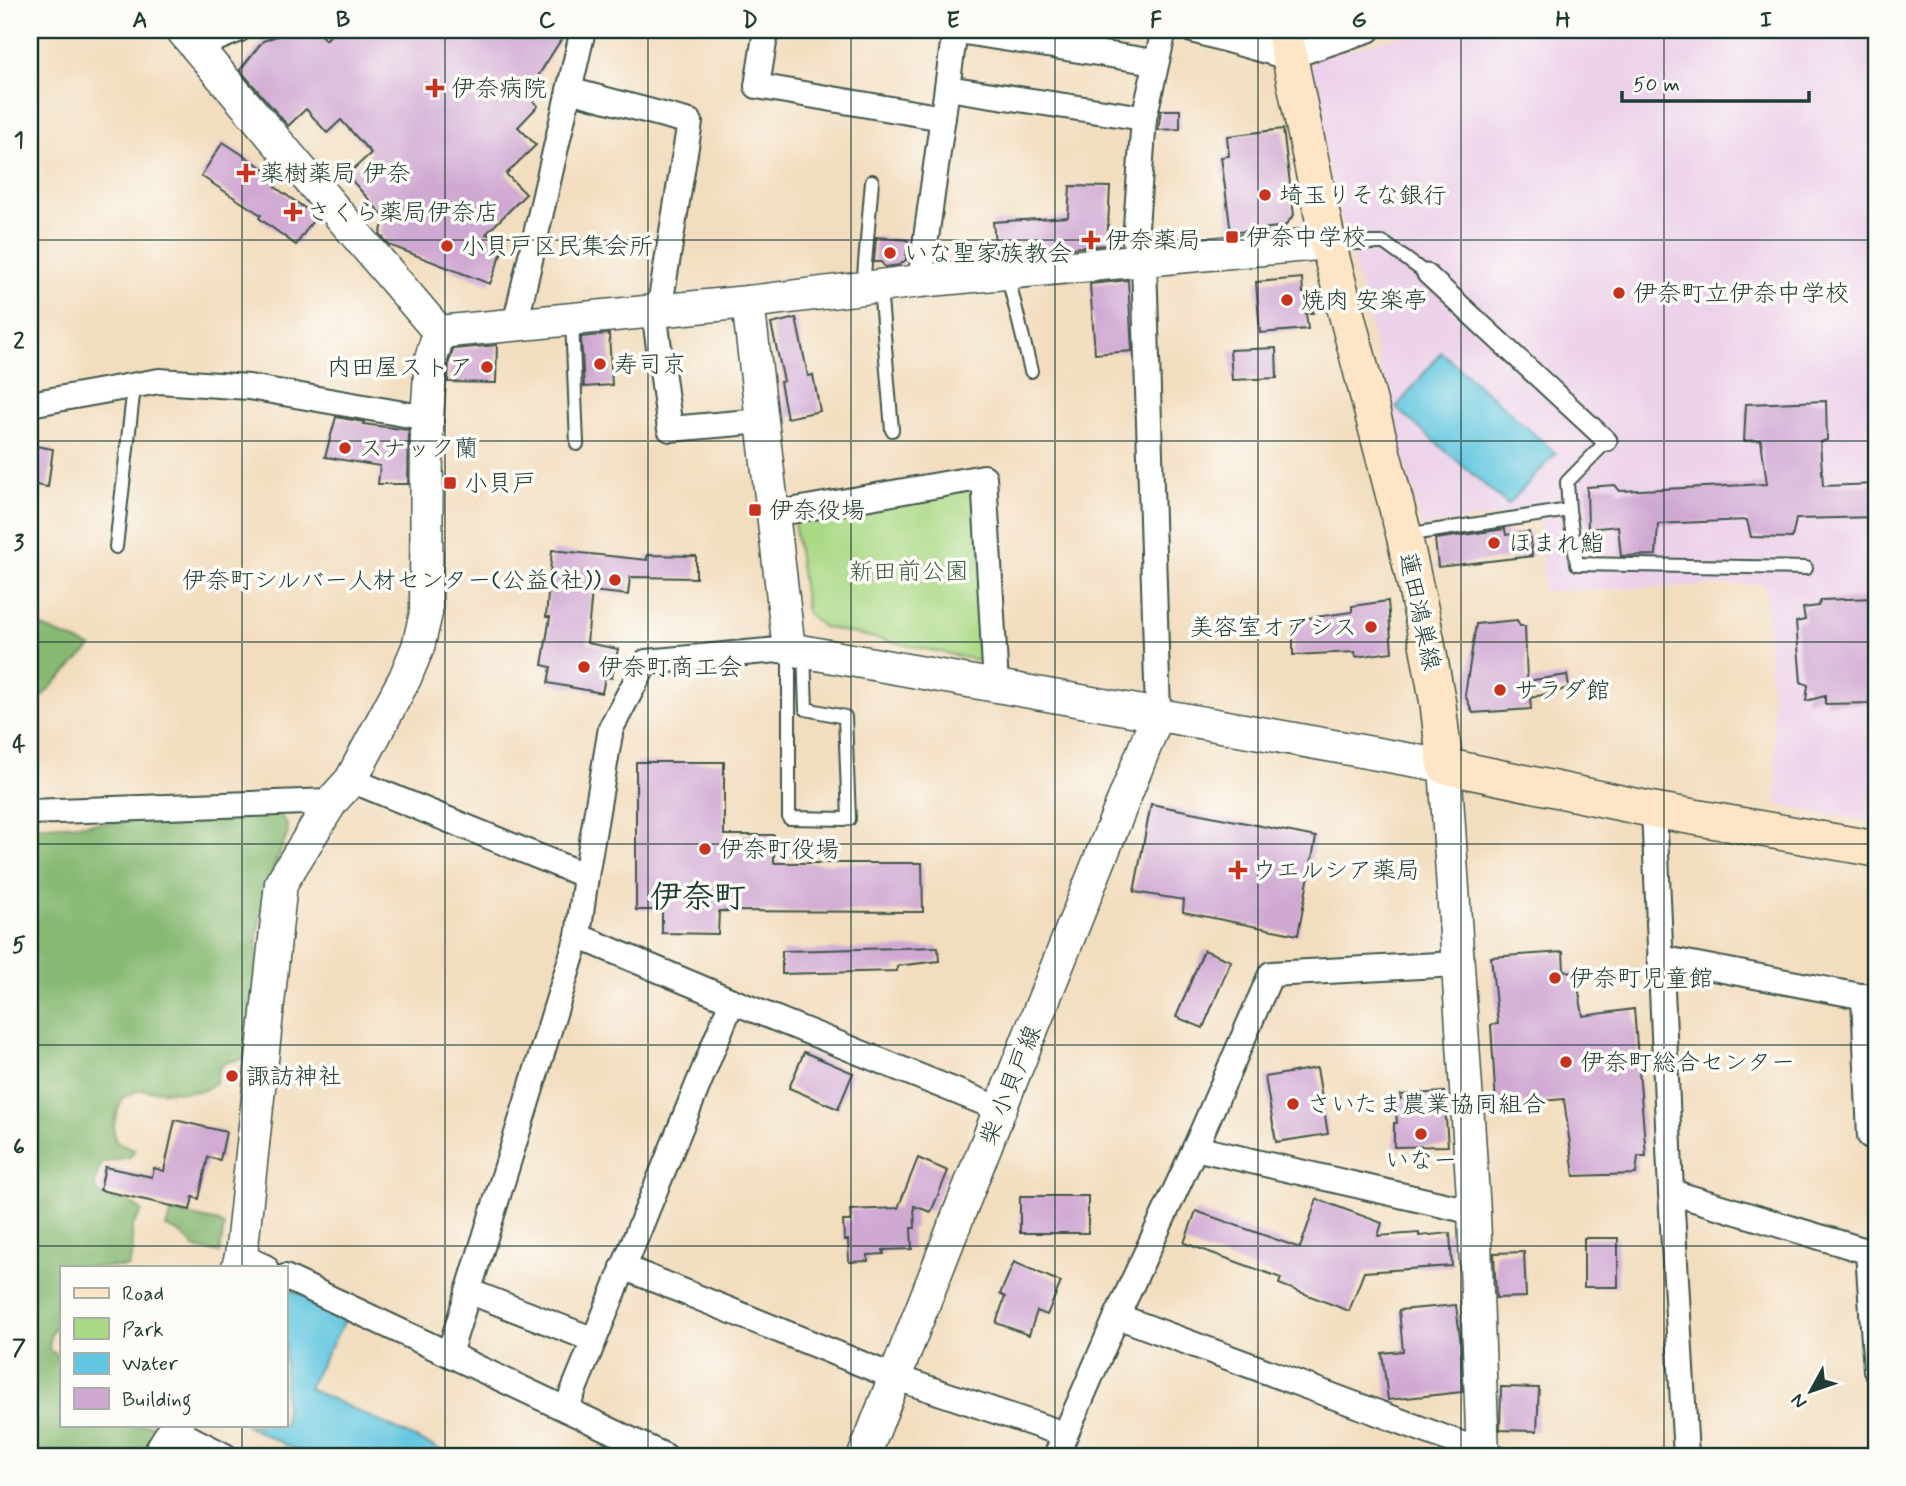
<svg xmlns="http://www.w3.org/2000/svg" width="1906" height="1486" viewBox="0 0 1906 1486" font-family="Mynerve,'Klee One',sans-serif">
	<rect width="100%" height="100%" fill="#fdfcf7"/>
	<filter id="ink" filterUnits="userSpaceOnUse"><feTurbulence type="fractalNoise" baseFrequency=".0143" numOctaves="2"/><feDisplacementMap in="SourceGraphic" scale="14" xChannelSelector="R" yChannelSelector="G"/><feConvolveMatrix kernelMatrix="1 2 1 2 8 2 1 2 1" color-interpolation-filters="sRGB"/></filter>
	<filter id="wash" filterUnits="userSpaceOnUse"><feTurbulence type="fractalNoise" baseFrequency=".00686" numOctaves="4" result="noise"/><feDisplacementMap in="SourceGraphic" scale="28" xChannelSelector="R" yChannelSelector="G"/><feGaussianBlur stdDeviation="1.57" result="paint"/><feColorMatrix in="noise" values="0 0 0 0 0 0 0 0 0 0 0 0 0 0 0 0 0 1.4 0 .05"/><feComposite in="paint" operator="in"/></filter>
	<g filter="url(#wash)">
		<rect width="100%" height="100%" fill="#f2ddbe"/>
		<!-- built -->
		<path fill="#ecd1ea" d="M1423,30H1838L1876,37V823L1778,805L1765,584L1543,591L1540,509L1422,527L1305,76L1314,59Z"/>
		<!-- green -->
		<path fill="#abd986" stroke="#658b5d" stroke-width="2" d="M971,488L978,493L987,655L981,661L823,627L807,613L794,522Z"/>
		<!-- forest -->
		<g fill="#88b973" stroke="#547b54" stroke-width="2">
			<path d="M30,622L91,647L30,708Z"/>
			<path d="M278,813L286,822L288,833L272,872L257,934L256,1037L248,1047L243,1059C224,1062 217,1062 216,1083L202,1091L185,1092L140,1090L123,1097C117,1112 110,1127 116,1142L135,1149L130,1157L110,1161L101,1164L95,1181L96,1191L109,1200H126L142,1211L132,1227V1240L133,1252L128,1267H61V1319L51,1334L49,1350L61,1357V1425H164L140,1456H112L105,1454L103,1456H30V827Z"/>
			<path d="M172,1212L219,1222L224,1226L220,1253L195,1248L180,1233L166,1227Z"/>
		</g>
		<!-- water -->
		<g fill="#61c6df" stroke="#40828a" stroke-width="2">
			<path d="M1441,352L1556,453L1508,505L1396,408Z"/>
			<path d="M285,1287L347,1317L308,1388L454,1456H296L299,1451L244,1425H285Z"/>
		</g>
		<g id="blocks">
			<!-- building -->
			<g fill="#d0a9d3">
				<path d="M293,30H315L326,40L335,30H567L538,76L523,91L538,106L518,127L536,145L506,174L526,194L486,234L506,241L490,284L389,245L380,234L385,218L347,175L371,153L341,120L327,133L306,109L288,126L240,70L263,41Z"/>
				<path d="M1161,110H1180V129L1158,130Z"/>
				<path d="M1283,129L1294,215L1285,226L1231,233L1221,157L1229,156L1227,136Z"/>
				<path d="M223,142L280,179L275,187L316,216L296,245L259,218L261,215L201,176Z"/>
				<path d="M1070,186L1110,187L1107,245L996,254L993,222L1068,217Z"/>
				<path d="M876,237L908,240L906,260L899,265L885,267L881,262H874Z"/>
				<path d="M1302,278L1303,293L1311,292L1313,313H1306L1308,329L1260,333L1256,282Z"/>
				<path d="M1128,280L1132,351L1095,354L1090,284Z"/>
				<path d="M796,318L808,376L813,375L820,411L787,418L780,382L784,381L771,324Z"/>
				<path d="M609,334L612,385L584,387L581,337Z"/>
				<path d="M497,345L496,383L448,382L449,362L453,349Z"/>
				<path d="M1276,348L1277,378L1232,380L1230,350Z"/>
				<path d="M1826,401L1827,440L1820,442L1823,486L1876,484V517L1796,519L1792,538L1751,537L1747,520L1658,524L1656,555L1621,556L1618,526L1588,529L1587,487L1615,485L1620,491L1767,484L1761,440L1744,441L1746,404Z"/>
				<path d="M336,417L364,422L363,424L409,430L408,484H378L380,466L325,457Z"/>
				<path d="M30,445L53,449L48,487L30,484Z"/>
				<path d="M1505,529L1506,535L1529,532L1532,556L1438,567L1435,539Z"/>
				<path d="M552,550L647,560V555L696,556V578L630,577L628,595L592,591L587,643L618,649L612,678L605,677L602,693L548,683L551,667L542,665L550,617H546Z"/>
				<path d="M1876,598V703L1825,704V696L1806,701L1808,685L1801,682L1796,622L1805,620L1803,608L1818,606L1821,600Z"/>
				<path d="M1388,601L1392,652L1356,657L1355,652L1293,655V620L1352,612V606Z"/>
				<path d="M1517,620L1520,626H1525L1527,681L1567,675L1569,688L1530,698L1531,709L1473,713L1465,695L1476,624Z"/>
				<path d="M636,762H724V835H774V863H922L923,912L719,911L718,934L662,933V910H636Z"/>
				<path d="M1151,804L1316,837L1298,935L1183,912L1184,900L1134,892Z"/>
				<path d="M938,947L939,961L897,966V971L782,974V951Z"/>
				<path d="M1204,950L1231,961L1203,1028L1176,1017Z"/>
				<path d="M1563,952L1564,970L1576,974L1583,1016L1634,1009L1646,1156H1638L1636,1174L1574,1176L1564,1099L1496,1105L1491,1025L1498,1024L1491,957Z"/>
				<path d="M804,1052L853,1073L838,1109L789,1088Z"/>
				<path d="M1317,1068L1328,1134L1276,1142L1265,1077Z"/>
				<path d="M1444,1092L1448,1146L1394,1147V1123H1397L1395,1100L1401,1099L1400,1095Z"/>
				<path d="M175,1120L226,1132L220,1160L208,1157L199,1199L193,1197L190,1210L100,1190L105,1167L152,1177L154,1168L164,1171Z"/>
				<path d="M918,1158L948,1171L931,1212L914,1206L915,1228H911L912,1249L883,1250L884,1254L868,1255V1261L849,1262L848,1240H844L843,1221H851L850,1210L898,1208Z"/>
				<rect x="1020" y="1196" width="68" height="37"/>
				<path d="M1317,1199L1382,1223L1378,1236L1419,1233V1236L1450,1233L1452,1266L1364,1272L1349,1311L1279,1284L1281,1278L1184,1243L1196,1211L1300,1248Z"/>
				<rect x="1584" y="1238" width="34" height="49"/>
				<path d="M1524,1252L1526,1297L1496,1298L1494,1253Z"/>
				<path d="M1014,1262L1061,1282L1047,1315L1037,1311L1029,1335L996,1323L1005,1297L1000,1294Z"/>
				<path d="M1456,1305L1461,1345L1462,1392L1388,1400L1382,1353L1403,1351L1399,1310Z"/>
				<path d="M1501,1387L1539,1388L1537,1431L1500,1430Z"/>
			</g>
		</g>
	</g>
	<g filter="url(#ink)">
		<use href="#blocks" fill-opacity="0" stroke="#3f5549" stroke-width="2"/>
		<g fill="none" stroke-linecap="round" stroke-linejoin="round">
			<!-- service casing -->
			<g stroke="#3f5549" stroke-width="16">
				<g id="service">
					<path d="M1329,243H1384L1427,274"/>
					<path d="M1007,273L1031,371"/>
					<path d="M863,287L872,181"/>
					<path d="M880,287L892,430"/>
					<path d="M572,319L577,444"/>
					<path d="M1607,441L1567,482L1569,510L1577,564L1806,568"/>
					<path d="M1405,535L1569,510"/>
					<path d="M116,547L134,386"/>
					<path d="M789,651V818L849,819L845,717L806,709L804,652"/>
				</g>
			</g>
			<!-- pedestrian casing -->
			<g stroke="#3f5549" stroke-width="23">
				<path id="pedestrian" d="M1427,274L1607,441"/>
			</g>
			<!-- minor casing -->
			<g stroke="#3f5549" stroke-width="28">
				<g id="minor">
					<path d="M766,30L757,86L943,118"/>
					<path d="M952,30L1155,62"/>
					<path d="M1192,30L1288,57L1368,30"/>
					<path d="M196,47L238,30"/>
					<path d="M947,88L1144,118"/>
					<path d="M569,90L690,122L659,311"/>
					<path d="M1144,261L1158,714"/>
					<path d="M1138,262L1135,240L1144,118L1164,30"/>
					<path d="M920,281L955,30"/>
					<path d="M654,311L670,429L762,421"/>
					<path d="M515,325L583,30"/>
					<path d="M30,404L159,381L249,387L427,418"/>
					<path d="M773,514L984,477L996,685"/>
					<path d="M789,649L646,662L611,728L586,876L578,936L732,1001L1000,1109"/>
					<path d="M351,780L586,876"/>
					<path d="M1654,810L1671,1192L1686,1456"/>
					<path d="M30,812L332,801"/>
					<path d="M1660,958L1876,999"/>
					<path d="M1864,996L1870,1136"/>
					<path d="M1195,1148L1474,1212"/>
					<path d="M1671,1192L1876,1254"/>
					<path d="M1868,1252L1876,1370"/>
					<path d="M241,1256L265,1267"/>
					<path d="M623,1267L894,1377L1064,1434"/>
					<path d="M285,1277L665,1456"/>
					<path d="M468,1291L594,1340"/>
					<path d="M1117,1316L1494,1456"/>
					<path d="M449,1354L578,936"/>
					<path d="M566,1409L732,1001"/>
					<path d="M174,1430L225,1456"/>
					<path d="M1056,1456L1117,1316L1195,1148L1271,974L1457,964"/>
				</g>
			</g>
			<!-- tertiary casing -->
			<g stroke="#3f5549" stroke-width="35">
				<g id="tertiary">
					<path d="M182,30L439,332"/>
					<path d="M748,302L789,649L1445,766L1474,1212L1483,1456"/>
					<path d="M439,332L748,302L920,281L1328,243"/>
					<path d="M238,1267L241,1256L281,883L332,801L351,780L405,678L418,647L426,613L427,418L431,359L439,332"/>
					<path d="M158,1456L177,1425"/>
					<path d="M864,1456L1000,1109L1158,714"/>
				</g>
			</g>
			<!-- secondary casing -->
			<g stroke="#3f5549" stroke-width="38">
				<path id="secondary" d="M1284,30L1328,243L1404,535L1423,621L1438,704L1445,766L1654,810L1876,849"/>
			</g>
			<!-- service -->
			<use href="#service" stroke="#fff" stroke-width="12"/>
			<!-- pedestrian -->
			<use href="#pedestrian" stroke="#fff" stroke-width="19"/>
			<!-- minor -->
			<use href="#minor" stroke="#fff" stroke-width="24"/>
			<!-- tertiary -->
			<use href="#tertiary" stroke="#fff" stroke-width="32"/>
			<!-- secondary -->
			<use href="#secondary" stroke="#fde5c5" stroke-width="35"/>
		</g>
	</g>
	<!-- grid -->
	<path fill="none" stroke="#1f3d34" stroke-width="2" stroke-opacity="0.55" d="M242,30V1267M445,30V1456M648,30V1456M851,30V1456M1055,30V1456M1258,30V1456M1461,30V1456M1664,30V1456M30,240H1876M30,441H1876M30,642H1876M30,844H1876M30,1045H1876M30,1246H1876M242,1425V1456"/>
	<!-- markers -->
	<g fill="#c8321e" stroke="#fdfcf7" stroke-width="2.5">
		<path d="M431.5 77.5h7v7h7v7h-7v7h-7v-7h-7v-7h7z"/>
		<path d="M242.5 162.5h7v7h7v7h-7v7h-7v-7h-7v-7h7z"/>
		<circle cx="1265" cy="195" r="7"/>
		<path d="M289.5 201.5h7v7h7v7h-7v7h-7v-7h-7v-7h7z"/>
		<rect x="1225" y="230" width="14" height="14" rx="3.5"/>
		<path d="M1087.5 229.5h7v7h7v7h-7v7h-7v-7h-7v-7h7z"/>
		<circle cx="447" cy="246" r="7"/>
		<circle cx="890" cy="253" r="7"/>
		<circle cx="1619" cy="293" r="7"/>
		<circle cx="1287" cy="300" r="7"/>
		<circle cx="600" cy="364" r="7"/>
		<circle cx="487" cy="367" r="7"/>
		<circle cx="345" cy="448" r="7"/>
		<rect x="443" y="476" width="14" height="14" rx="3.5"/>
		<rect x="748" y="503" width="14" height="14" rx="3.5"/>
		<circle cx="1494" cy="543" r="7"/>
		<circle cx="615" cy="580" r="7"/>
		<circle cx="1371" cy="627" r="7"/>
		<circle cx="584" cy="667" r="7"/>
		<circle cx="1500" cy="690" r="7"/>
		<circle cx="705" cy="849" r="7"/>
		<path d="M1234.5 859.5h7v7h7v7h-7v7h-7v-7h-7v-7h7z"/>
		<circle cx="1555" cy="978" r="7"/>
		<circle cx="1566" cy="1062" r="7"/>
		<circle cx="232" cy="1076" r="7"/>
		<circle cx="1293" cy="1104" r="7"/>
		<circle cx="1421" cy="1134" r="7"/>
	</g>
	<g text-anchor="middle" stroke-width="7" stroke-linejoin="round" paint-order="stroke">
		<!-- poi labels -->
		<g font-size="24" fill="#1f3d34" stroke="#fdfcf7" text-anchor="start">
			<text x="451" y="96">伊奈病院</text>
			<text x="260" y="181">薬樹薬局 伊奈</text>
			<text x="1279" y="203">埼玉りそな銀行</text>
			<text x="307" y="220">さくら薬局伊奈店</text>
			<text x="1246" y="245">伊奈中学校</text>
			<text x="1105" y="248">伊奈薬局</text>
			<text x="461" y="254">小貝戸区民集会所</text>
			<text x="904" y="261">いな聖家族教会</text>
			<text x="1633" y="301">伊奈町立伊奈中学校</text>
			<text x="1301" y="308">焼肉 安楽亭</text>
			<text x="614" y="372">寿司京</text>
			<text x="473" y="375" text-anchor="end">内田屋ストア</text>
			<text x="359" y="456">スナック蘭</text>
			<text x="464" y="491">小貝戸</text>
			<text x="769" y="518">伊奈役場</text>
			<text x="1508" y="551">ほまれ鮨</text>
			<text x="601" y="588" text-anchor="end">伊奈町シルバー人材センター(公益(社))</text>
			<text x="1357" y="635" text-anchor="end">美容室オアシス</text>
			<text x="598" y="675">伊奈町商工会</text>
			<text x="1514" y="698">サラダ館</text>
			<text x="719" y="857">伊奈町役場</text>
			<text x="1252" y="878">ウエルシア薬局</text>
			<text x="1569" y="986">伊奈町児童館</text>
			<text x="1580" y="1070">伊奈町総合センター</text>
			<text x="246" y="1084">諏訪神社</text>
			<text x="1307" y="1112">さいたま農業協同組合</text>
			<text x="1421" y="1168" text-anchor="middle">いなー</text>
		</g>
		<!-- park labels -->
		<g font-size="24" fill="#3b5c44" stroke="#fdfcf7">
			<text x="909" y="579">新田前公園</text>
		</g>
		<!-- street labels -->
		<g font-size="24" fill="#1f3d34" stroke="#fdfcf7">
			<text transform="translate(1420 611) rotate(78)" y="8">蓮田鴻巣線</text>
			<text transform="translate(1010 1085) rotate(-68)" y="8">柴 小貝戸線</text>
		</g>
		<!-- district labels -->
		<g font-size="32" font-weight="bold" fill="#1f3d34" stroke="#fdfcf7">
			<text x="698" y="907">伊奈町</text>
		</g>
	</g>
	<!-- margin -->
	<rect width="1906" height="1486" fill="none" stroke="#fdfcf7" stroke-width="77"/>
	<!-- legend -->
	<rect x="60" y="1266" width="228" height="161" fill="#fdfcf7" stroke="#a4b0a9" stroke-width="2"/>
	<rect x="74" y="1288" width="35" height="10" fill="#fde5c5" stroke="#a4b0a9" stroke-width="2"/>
	<text x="122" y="1300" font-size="21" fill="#1f3d34">Road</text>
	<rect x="74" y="1318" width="35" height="21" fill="#abd986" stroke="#a4b0a9" stroke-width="2"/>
	<text x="122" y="1336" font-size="21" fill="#1f3d34">Park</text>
	<rect x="74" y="1353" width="35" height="21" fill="#61c6df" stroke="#a4b0a9" stroke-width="2"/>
	<text x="122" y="1370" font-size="21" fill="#1f3d34">Water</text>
	<rect x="74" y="1388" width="35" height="21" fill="#d0a9d3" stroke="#a4b0a9" stroke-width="2"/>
	<text x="122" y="1406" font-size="21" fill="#1f3d34">Building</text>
	<!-- north arrow -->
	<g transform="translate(1811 1391) rotate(230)" stroke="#fdfcf7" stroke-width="5" paint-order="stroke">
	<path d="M0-5L12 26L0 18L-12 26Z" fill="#1f3d34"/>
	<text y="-10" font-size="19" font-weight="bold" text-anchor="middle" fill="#1f3d34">N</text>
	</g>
	<!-- scale -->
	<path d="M1622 91v10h187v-10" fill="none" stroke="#1f3d34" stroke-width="3.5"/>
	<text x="1633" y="91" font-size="21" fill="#1f3d34" stroke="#fdfcf7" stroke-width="5" paint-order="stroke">50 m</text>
	<rect x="38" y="38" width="1830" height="1410" fill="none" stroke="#1f3d34" stroke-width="2.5"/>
	<g font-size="23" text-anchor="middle" font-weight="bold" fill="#1f3d34">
		<text x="140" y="27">A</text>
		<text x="343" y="27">B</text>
		<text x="547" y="27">C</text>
		<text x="750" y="27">D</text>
		<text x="953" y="27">E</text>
		<text x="1156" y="27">F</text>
		<text x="1359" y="27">G</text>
		<text x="1563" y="27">H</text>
		<text x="1766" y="27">I</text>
		<text x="19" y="147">1</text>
		<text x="19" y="348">2</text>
		<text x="19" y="550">3</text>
		<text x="19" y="751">4</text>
		<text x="19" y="952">5</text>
		<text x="19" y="1154">6</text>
		<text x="19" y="1355">7</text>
	</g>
</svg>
